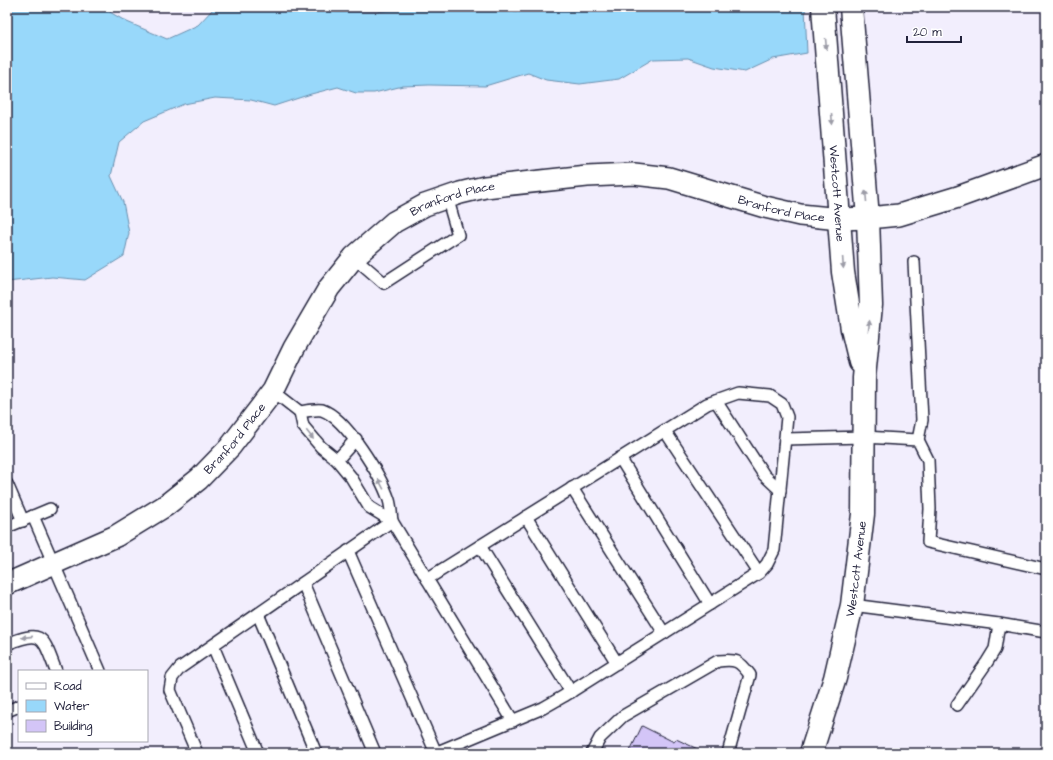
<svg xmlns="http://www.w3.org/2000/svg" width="1053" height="760" viewBox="0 0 1053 760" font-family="'Architects Daughter',sans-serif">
	<rect width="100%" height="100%" fill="#f2eefd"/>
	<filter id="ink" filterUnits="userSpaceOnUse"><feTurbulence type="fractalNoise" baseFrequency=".025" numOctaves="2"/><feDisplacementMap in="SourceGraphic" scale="8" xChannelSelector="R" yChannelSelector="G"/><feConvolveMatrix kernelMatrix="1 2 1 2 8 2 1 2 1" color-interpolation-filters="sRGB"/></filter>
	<g filter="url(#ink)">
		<!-- water -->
		<path fill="#98d8fa" stroke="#698fae" d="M7,7H101L127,22L167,39L198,25L213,9L220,7H291L337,12H377L408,7H496L520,12L526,7H805L807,53L773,59L745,72L714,67L688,58L653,59L619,79L580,84L546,80L528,73L485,86L429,85L403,86L374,93H356L338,87L311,94L274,106L251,100L215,98L184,104L144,121L119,142L111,176L123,202L129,233L124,256L85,280L52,277L7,282Z"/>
		<!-- building -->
		<path fill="#d3c5f7" stroke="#22223b" d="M642,726L674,742L676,739L704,752L703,753H629Z"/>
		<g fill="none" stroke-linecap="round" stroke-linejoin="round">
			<!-- service casing -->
			<g stroke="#22223b" stroke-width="14">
				<g id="service">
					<path d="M354,257L384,283L458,235L447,197"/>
					<path d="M914,262L922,420L918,440"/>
					<path d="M273,391L300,412"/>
					<path d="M716,401L764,475L780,490"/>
					<path d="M665,431L759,573"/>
					<path d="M785,439L864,437L918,440L928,460L930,509L928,542L1046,569"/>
					<path d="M620,458L710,604"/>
					<path d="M337,460L356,439"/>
					<path d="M7,484L23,521"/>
					<path d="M572,488L664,633"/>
					<path d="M33,516L100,671"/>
					<path d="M526,517L617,663"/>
					<path d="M392,521L369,507L351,477L337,460L321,447L303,426L300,412C306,411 316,409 322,410C346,418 381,476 389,500C391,506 391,514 392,521L513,721"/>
					<path d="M7,527L50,509"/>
					<path d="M480,546L571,692"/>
					<path d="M348,551L436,753"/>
					<path d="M427,579L707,404L738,393L770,396L782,404L787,417L774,550L767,564L759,573L564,696L543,708L435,753"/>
					<path d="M303,583L375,753"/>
					<path d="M852,605L999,624L1046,632"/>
					<path d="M258,614L316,753"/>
					<path d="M7,644C45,628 43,639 56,671"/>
					<path d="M213,646L258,753"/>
					<path d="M957,705L987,662L995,649L999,624"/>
					<path d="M7,711L19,706"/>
					<path d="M197,753L170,690L172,678L180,668L392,521"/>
					<path d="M592,753L600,738L623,716L718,661C736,659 739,660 750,675L728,753"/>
				</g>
			</g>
			<!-- minor casing -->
			<g stroke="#22223b" stroke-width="24">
				<g id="minor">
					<path id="s1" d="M7,584L116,536L165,506L199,479L230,447L273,391L294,348L329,288L354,257L394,222L425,205L460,193L485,187L587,176L634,174L669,178L765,207L800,215L840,219L868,218L899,215L958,197L1046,165"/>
				</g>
			</g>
			<!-- tertiary casing -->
			<g stroke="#22223b" stroke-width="25">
				<g id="tertiary">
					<path id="s2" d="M823,7L843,272L852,329L860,362"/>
					<path id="s3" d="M811,753L835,678L852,605L863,514L864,378L871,305L868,218L851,7"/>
				</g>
			</g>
			<!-- service -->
			<use href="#service" stroke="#fff" stroke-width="11"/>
			<!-- minor -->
			<use href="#minor" stroke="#fff" stroke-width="21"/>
			<!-- tertiary -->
			<use href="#tertiary" stroke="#fff" stroke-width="22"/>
		</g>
		<!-- one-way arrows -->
		<defs><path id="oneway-solid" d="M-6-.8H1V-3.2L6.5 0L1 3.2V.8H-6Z"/></defs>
		<g fill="#9c9ca7">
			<use href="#oneway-solid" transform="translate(826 44) rotate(85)"/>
			<use href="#oneway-solid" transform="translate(832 119) rotate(85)"/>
			<use href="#oneway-solid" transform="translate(866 196) rotate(-95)"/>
			<use href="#oneway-solid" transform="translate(843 263) rotate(86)"/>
			<use href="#oneway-solid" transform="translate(869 326) rotate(-84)"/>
			<use href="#oneway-solid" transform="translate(310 435) rotate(52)"/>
			<use href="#oneway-solid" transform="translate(381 484) rotate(-118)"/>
			<use href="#oneway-solid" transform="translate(27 637) rotate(174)"/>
		</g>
	</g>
	<g text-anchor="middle" stroke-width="4" stroke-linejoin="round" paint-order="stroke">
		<!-- street labels -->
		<g font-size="12" fill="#22223b" stroke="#fff">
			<text dy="4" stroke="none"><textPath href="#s2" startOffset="187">Westcott Avenue</textPath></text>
			<text dy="4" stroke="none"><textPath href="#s1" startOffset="609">Branford Place</textPath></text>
			<text dy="4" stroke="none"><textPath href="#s1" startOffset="945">Branford Place</textPath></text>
			<text dy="4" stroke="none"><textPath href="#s1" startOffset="274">Branford Place</textPath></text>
			<text dy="4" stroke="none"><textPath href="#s3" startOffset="190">Westcott Avenue</textPath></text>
		</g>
	</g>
	<!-- margin -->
	<rect width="1053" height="760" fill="none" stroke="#fff" stroke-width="24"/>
	<rect x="12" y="12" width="1029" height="736" fill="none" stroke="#22223b" stroke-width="1.5" filter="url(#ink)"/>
	<!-- legend -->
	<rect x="18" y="670" width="130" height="72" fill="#ffffff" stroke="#a7a7b1"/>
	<rect x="26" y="683" width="20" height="6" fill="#ffffff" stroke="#a7a7b1"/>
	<text x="54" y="690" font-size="12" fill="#22223b">Road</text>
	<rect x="26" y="700" width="20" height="12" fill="#98d8fa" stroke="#a7a7b1"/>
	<text x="54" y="710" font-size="12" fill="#22223b">Water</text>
	<rect x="26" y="720" width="20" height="12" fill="#d3c5f7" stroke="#a7a7b1"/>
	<text x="54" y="730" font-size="12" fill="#22223b">Building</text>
	<!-- scale -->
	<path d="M907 36v6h54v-6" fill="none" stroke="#22223b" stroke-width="2"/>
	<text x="913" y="36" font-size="12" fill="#22223b" stroke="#ffffff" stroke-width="3" paint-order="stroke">20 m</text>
</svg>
